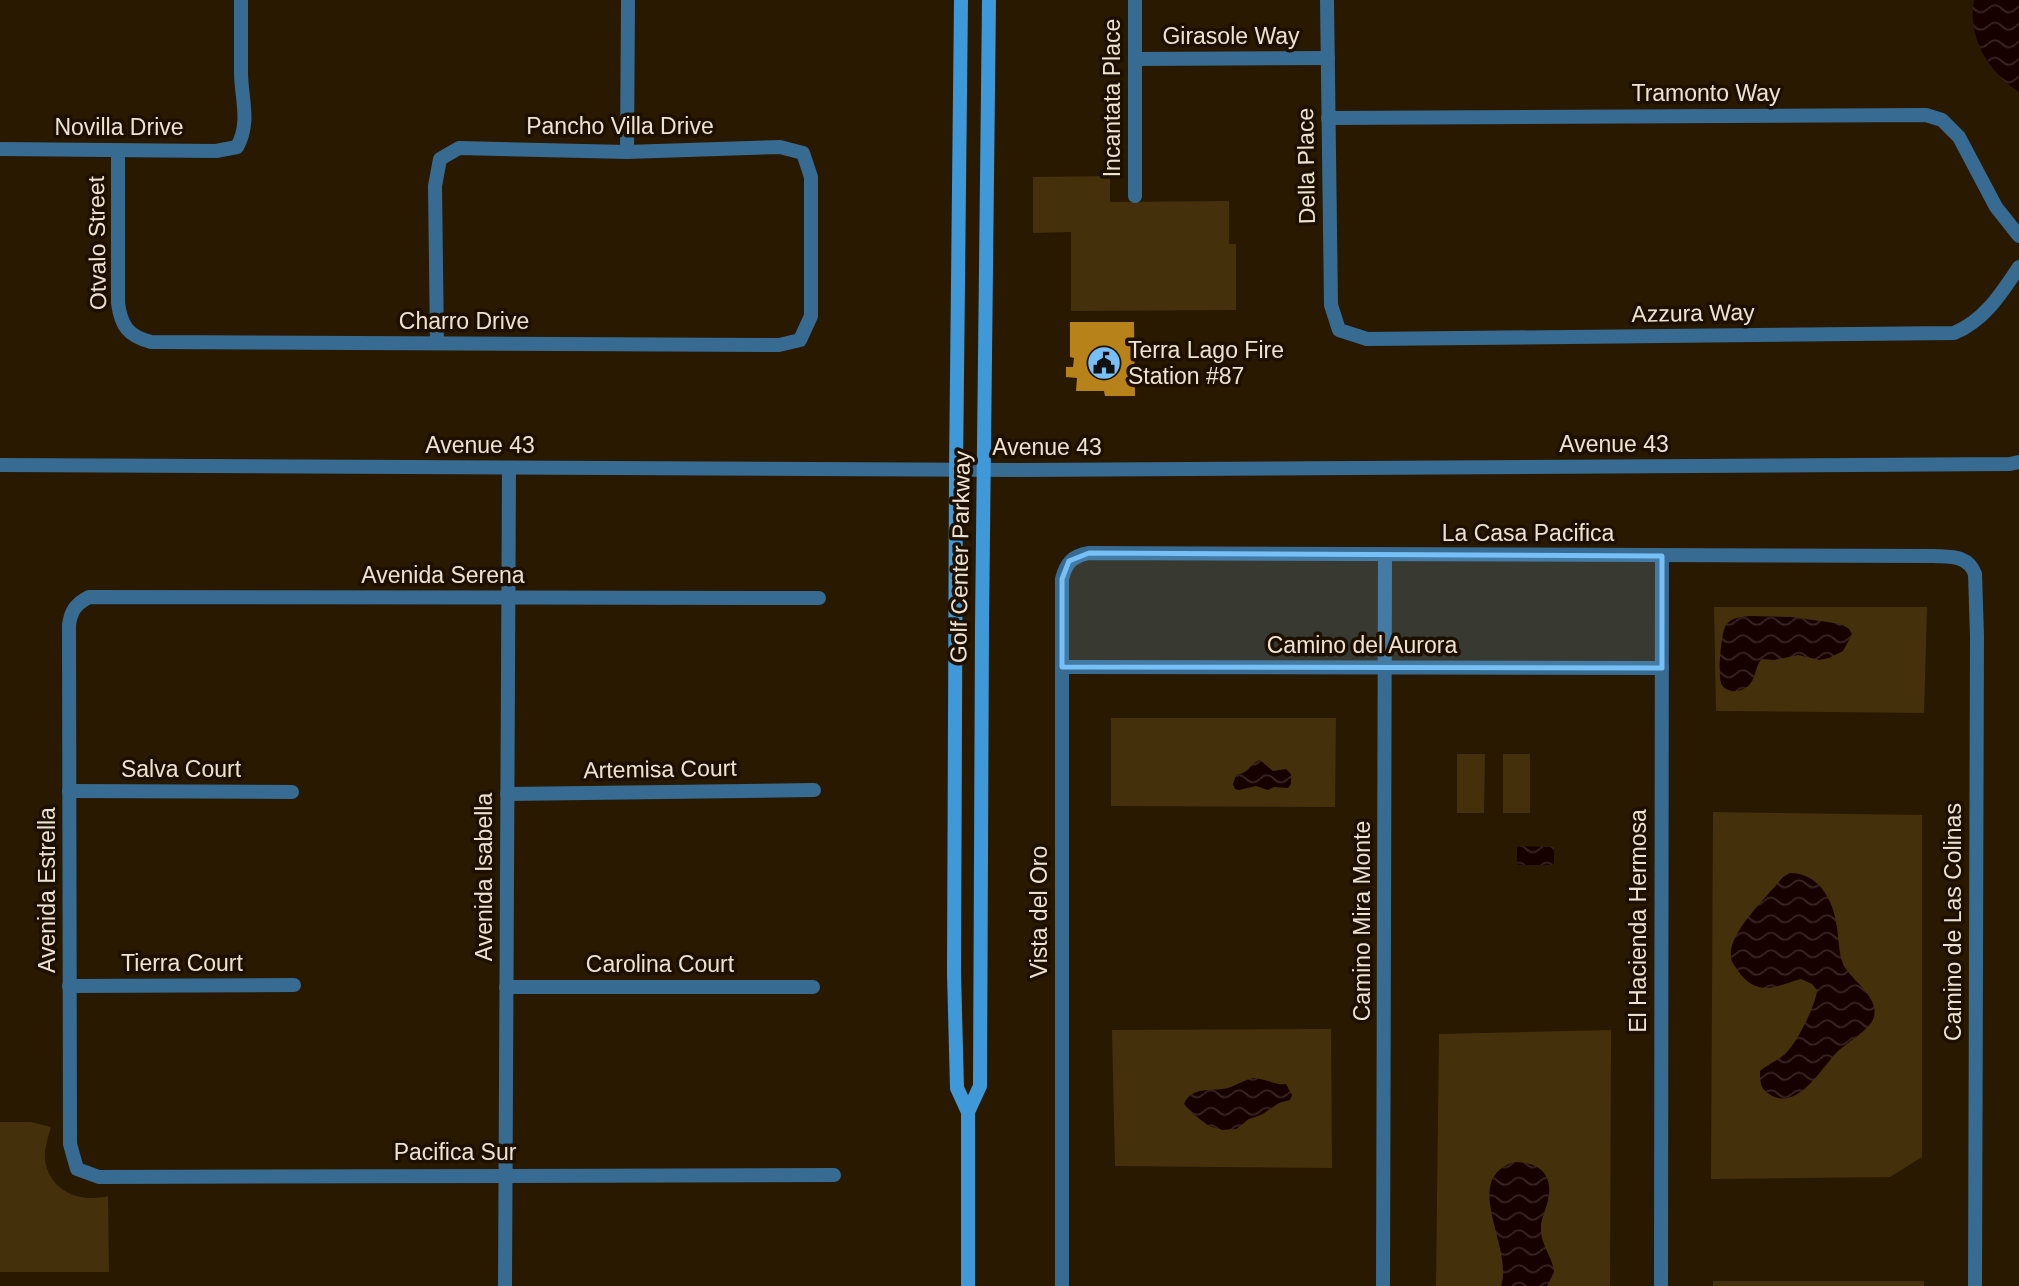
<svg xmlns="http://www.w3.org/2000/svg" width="2019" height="1286" viewBox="0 0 2019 1286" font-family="Helvetica,sans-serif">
	<defs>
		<pattern id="water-waves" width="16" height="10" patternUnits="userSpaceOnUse" patternTransform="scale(1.75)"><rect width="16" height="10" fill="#170000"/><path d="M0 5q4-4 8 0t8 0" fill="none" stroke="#392524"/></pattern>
	</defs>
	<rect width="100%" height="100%" fill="#291900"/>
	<!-- green -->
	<g fill="#45300c">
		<path d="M1110,176V202L1229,201V244H1236V310L1071,311V232L1033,233V177Z"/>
		<path d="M1714,607H1927L1924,713L1716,711Z"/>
		<path d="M1111,718H1336L1335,807L1111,806Z"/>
		<path d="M1457,754H1485L1484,813H1457Z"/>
		<rect x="1503" y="754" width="27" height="59"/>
		<path d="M1713,812L1922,815V1157L1890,1177L1711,1179Z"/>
		<path d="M1331,1029L1332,1168L1115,1166L1112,1030Z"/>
		<path d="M1611,1030L1610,1286H1436L1439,1034Z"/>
		<path d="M0,1122H31L51,1127C48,1137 44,1149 45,1160C50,1192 80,1203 108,1196L109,1272H0Z"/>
		<rect x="1713" y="1281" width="211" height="5"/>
	</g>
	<!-- water -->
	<g fill="url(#water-waves)">
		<path d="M1974,0H2019V92C1988,72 1967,37 1974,0Z"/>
		<path d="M1751,616L1792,617L1841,624L1849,629L1852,634L1843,651L1829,658L1819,660L1798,655L1774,660L1762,659C1754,667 1757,679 1747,687C1743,690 1736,692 1731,691C1728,690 1723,688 1722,685C1717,678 1721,633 1726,625C1732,617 1741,617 1751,616Z"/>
		<path d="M1260,760L1273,771L1286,769L1291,774V784L1288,788L1274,787L1268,790L1256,786L1239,790L1235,789L1233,784L1236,775C1251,772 1248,765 1260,760Z"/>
		<path d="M1517,846L1554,847V865H1517Z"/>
		<path d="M1790,873C1817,873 1832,897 1836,922C1839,936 1838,951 1843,964C1851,981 1886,1001 1871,1023C1863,1034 1848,1042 1838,1051C1821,1068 1797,1113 1769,1094C1760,1089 1760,1080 1760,1071C1768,1064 1777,1061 1784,1055C1796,1045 1816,1005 1817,990L1812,984L1801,979C1775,986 1758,998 1738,971C1736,967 1731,962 1731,957C1727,933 1769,895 1783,877Z"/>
		<path d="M1253,1078C1264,1078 1277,1086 1286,1084L1292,1095L1290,1100L1279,1103L1261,1115L1249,1119L1236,1129L1222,1130L1209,1126L1193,1114L1184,1104C1193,1084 1214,1093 1231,1087C1238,1084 1245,1080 1253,1078Z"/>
		<path d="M1514,1162C1541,1162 1555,1176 1547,1204C1545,1212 1540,1221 1541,1230C1541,1245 1553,1258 1554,1272L1547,1286H1501C1514,1246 1460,1180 1514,1162Z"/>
	</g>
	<!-- building -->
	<path fill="#b8821b" d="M1070,322H1134L1135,396H1105L1104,391H1076L1077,378L1066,377V367H1073L1074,358L1070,357Z"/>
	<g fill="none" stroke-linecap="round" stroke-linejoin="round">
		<!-- minor -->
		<g stroke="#376b92" stroke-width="14">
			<path d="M1327,0L1331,305L1339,330L1367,339L1954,333C1984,321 2001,294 2019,267"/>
			<path d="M1135,59L1328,58"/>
			<path d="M1328,118L1926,115L1942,120L1959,137L1996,207L2019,236"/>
			<path d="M0,149L216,151L237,147C251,122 241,98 241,72C241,48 241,24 241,0"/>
			<path d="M118,150V303C121,326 128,336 151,342L779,345L800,340L811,316V177L803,153L780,147L627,152L459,148L440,159L435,186L437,343"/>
			<path d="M627,152L628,0"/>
			<path d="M1135,196V0"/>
			<path d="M819,598L89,597C76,604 71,610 69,625L70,1144L77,1169L99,1177L834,1175"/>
			<path d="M1062,667L1662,668"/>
			<path d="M69,791L292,792"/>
			<path d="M507,794L814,790"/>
			<path d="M69,986L294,985"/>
			<path d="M506,987H813"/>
			<path d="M505,1286L509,468"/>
			<path d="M1062,1286V579C1066,563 1072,556 1089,553L1934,556C1951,557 1968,555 1975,574L1977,636L1975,1286"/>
			<path d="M1383,1286L1385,555"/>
			<path d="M1661,1286L1662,556"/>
		</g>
		<!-- tertiary -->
		<path stroke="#376b92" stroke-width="14" d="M0,465L1022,470L2010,464L2019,462"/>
		<!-- secondary -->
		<g stroke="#3f98d8" stroke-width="14">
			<path d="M961,0L956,470L954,973L957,1088L968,1112"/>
			<path d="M968,1286V1112L980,1086L982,625L989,0"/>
		</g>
	</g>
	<!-- marked area -->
	<path fill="#77bff7" fill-opacity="0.2" stroke="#77bff7" stroke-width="5" stroke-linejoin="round" d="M1089,553L1662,556V668L1062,667V579L1069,561Z"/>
	<!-- icons -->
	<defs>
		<g id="civic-disc" transform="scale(1.75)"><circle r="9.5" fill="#77bff7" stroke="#1d1000"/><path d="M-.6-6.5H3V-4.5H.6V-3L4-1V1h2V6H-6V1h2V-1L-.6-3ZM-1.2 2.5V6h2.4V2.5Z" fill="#111"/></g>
	</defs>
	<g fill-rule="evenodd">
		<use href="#civic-disc" x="1104" y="363"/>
	</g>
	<g text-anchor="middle" stroke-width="7" stroke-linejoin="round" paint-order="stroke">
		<!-- street labels -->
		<g font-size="23" fill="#eee3d3" stroke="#1d1000">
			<text x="1231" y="44">Girasole Way</text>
			<text x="1706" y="101">Tramonto Way</text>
			<text transform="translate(1112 98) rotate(-90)" y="8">Incantata Place</text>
			<text x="620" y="134">Pancho Villa Drive</text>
			<text x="119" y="135">Novilla Drive</text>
			<text transform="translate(1306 166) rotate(-91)" y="8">Della Place</text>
			<text transform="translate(97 243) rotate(-91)" y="8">Otvalo Street</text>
			<text transform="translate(1693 313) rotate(-1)" y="8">Azzura Way</text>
			<text x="464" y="329">Charro Drive</text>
			<text x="1614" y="452">Avenue 43</text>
			<text x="480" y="453">Avenue 43</text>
			<text x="1047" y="455">Avenue 43</text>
			<text x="1528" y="541">La Casa Pacifica</text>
			<text transform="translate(960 557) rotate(-89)" y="8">Golf Center Parkway</text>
			<text x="443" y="583">Avenida Serena</text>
			<text x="1362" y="653">Camino del Aurora</text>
			<text x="181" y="777">Salva Court</text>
			<text transform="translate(660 769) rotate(-1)" y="8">Artemisa Court</text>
			<text transform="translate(484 877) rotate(-90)" y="8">Avenida Isabella</text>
			<text transform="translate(47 890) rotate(-90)" y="8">Avenida Estrella</text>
			<text transform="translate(1039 912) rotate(-90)" y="8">Vista del Oro</text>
			<text transform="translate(1362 921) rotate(-90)" y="8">Camino Mira Monte</text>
			<text transform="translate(1638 921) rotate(-90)" y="8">El Hacienda Hermosa</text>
			<text transform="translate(1953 922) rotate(-90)" y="8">Camino de Las Colinas</text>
			<text x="182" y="971">Tierra Court</text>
			<text x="660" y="972">Carolina Court</text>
			<text x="455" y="1160">Pacifica Sur</text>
		</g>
		<!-- poi labels -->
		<g font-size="23" fill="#eee3d3" stroke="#1d1000" text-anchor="start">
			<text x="1128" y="358">Terra Lago Fire<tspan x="1128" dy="26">Station #87</tspan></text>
		</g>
	</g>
</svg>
